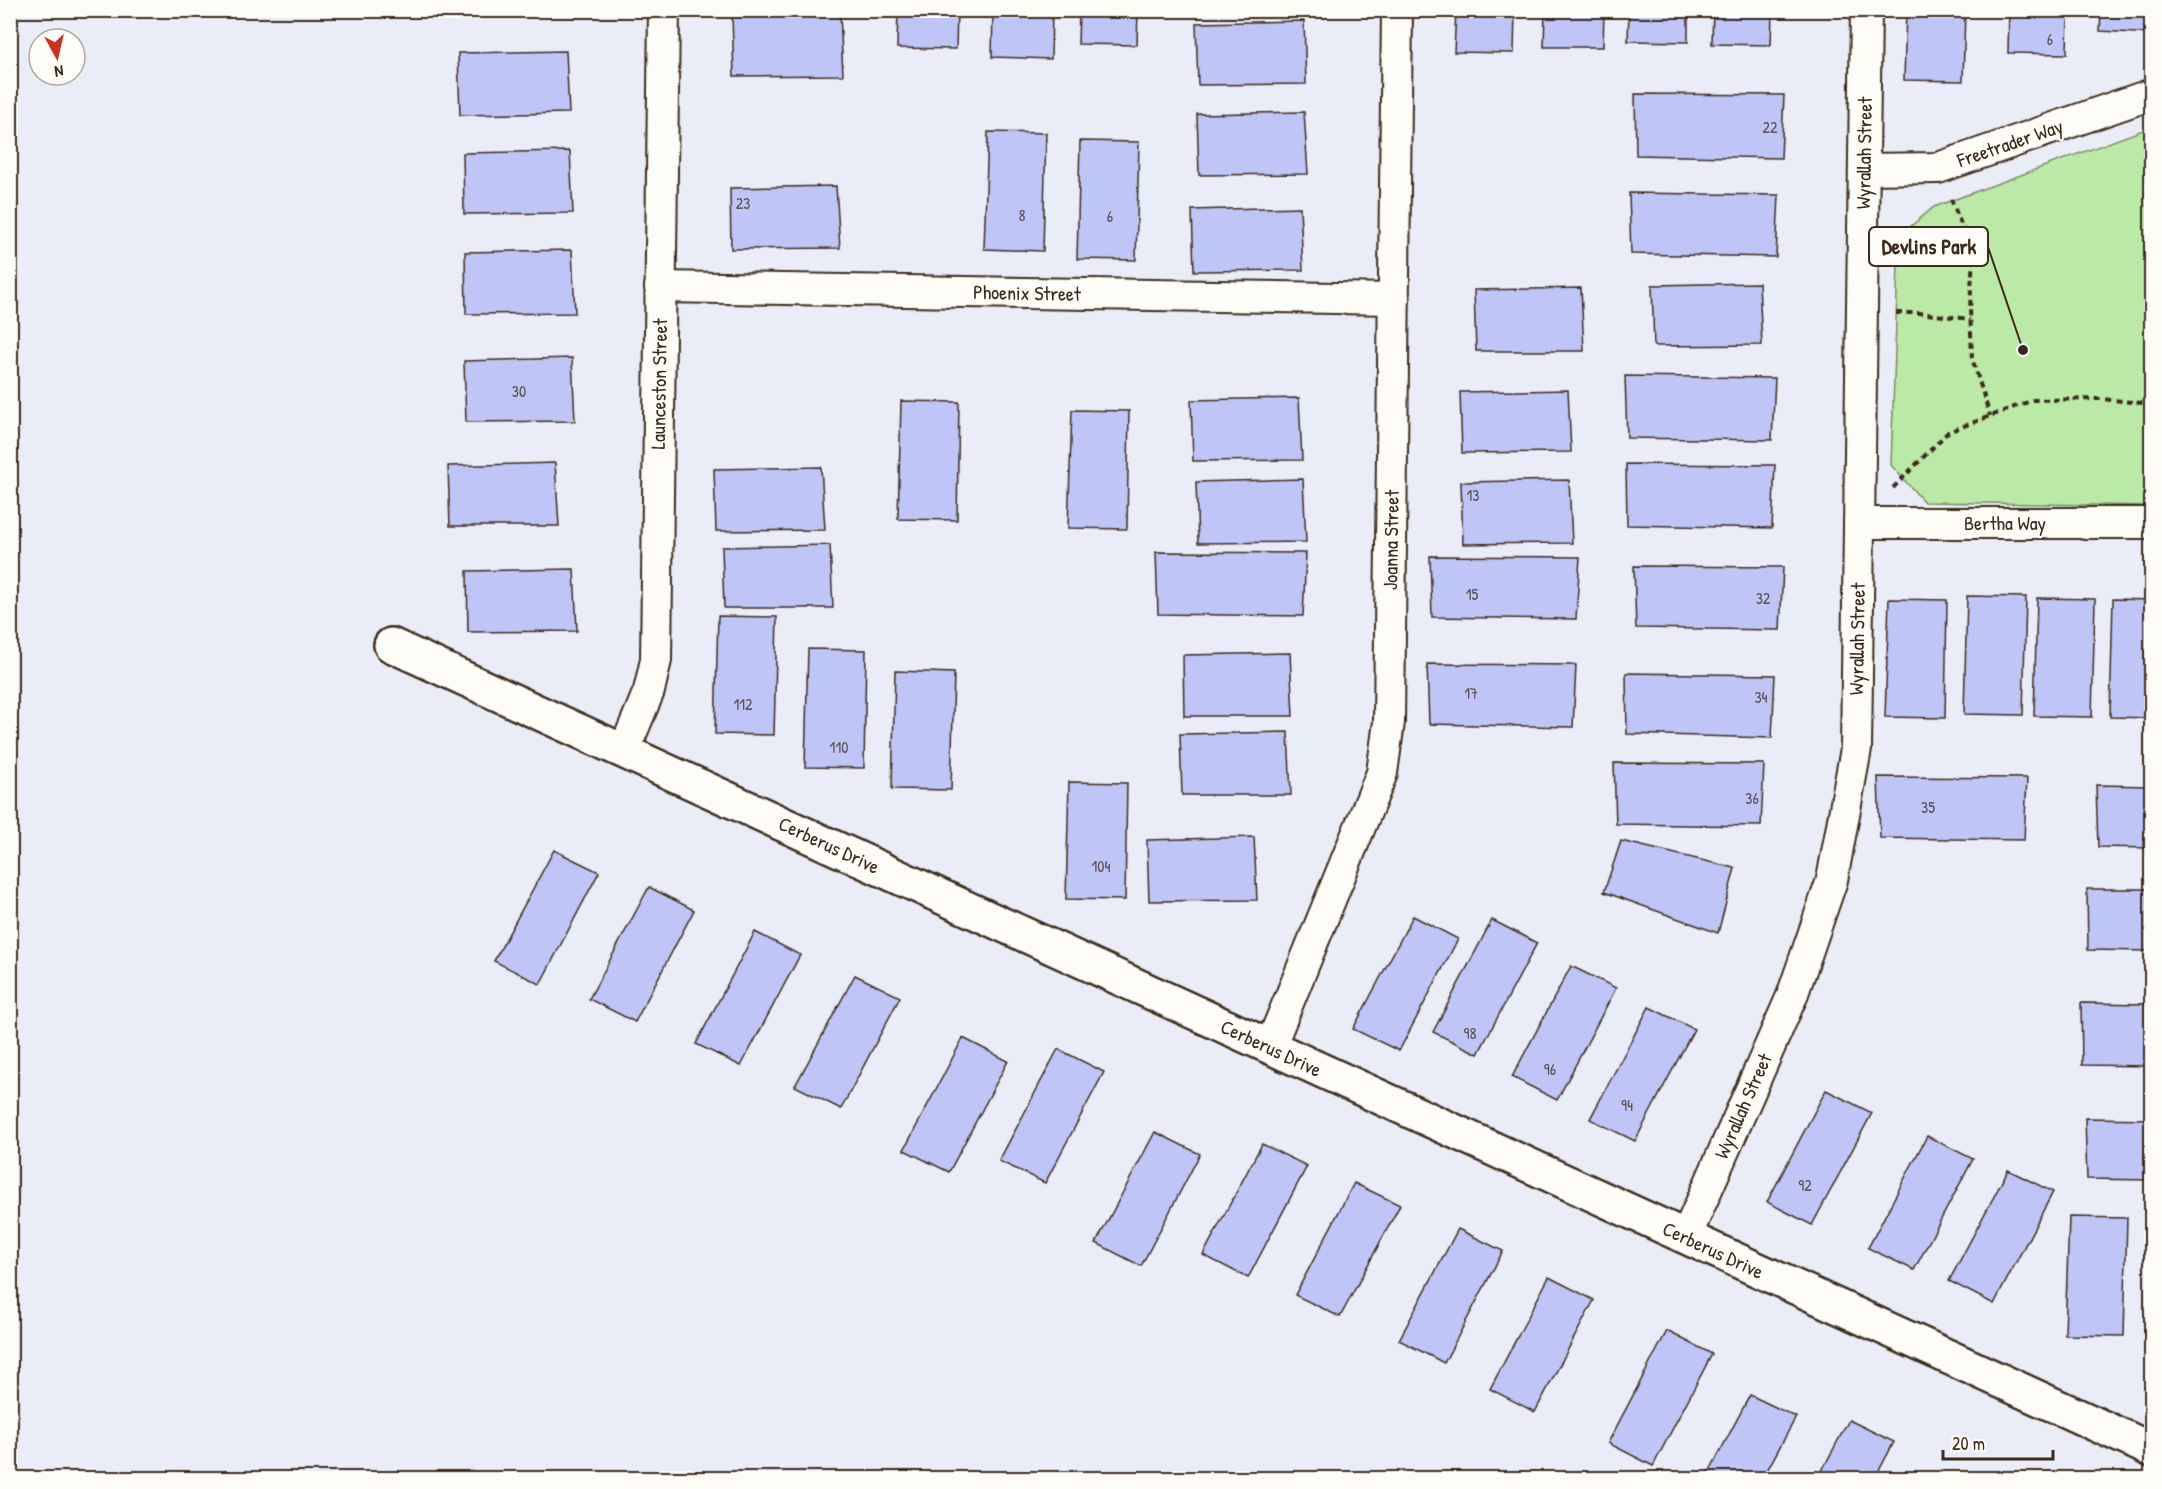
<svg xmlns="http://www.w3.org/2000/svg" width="2162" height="1489" viewBox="0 0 2162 1489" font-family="'Patrick Hand',sans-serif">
	<rect width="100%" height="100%" fill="#eaecf7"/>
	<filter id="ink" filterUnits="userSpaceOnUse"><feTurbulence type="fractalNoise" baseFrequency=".0167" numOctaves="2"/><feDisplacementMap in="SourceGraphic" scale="12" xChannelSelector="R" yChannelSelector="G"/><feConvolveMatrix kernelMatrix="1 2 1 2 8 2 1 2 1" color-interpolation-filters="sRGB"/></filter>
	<g filter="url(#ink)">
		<!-- green -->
		<path fill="#bae9a8" stroke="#7a8a63" stroke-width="1.5" d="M2151,127V506L1924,502L1891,465L1899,236L1934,207Z"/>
		<!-- building -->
		<g fill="#bfc5f6" stroke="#3b2a1e" stroke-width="1.5">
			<path d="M898,10H957L956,49L897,48Z"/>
			<path d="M993,10H1052L1051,59L992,57Z"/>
			<path d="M1079,10H1138L1137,45L1078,44Z"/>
			<path d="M1456,10H1515L1514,53L1454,52Z"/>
			<path d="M1545,10H1604L1603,47H1544Z"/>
			<path d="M1629,10H1688V42L1628,41Z"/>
			<path d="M1713,10H1772L1771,45L1712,44Z"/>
			<path d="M1906,10H1965L1963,81L1904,80Z"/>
			<path d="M2009,10H2068L2067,54L2008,53Z"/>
			<path d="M2101,10H2152V34L2100,31Z"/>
			<path d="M840,13L843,75L734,76L732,15Z"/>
			<path d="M1304,21L1306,84L1198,85L1196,23Z"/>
			<path d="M566,51L569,113L460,115L458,53Z"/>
			<path d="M1635,94L1784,95L1781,158L1636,155Z"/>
			<path d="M1304,112L1308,174L1199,175L1197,114Z"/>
			<path d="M988,132L1046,133L1043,251L984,249Z"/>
			<path d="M1080,141L1139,142L1136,260L1077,259Z"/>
			<path d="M570,151L573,213L464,214L463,153Z"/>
			<path d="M836,186L840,248L731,249L730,188Z"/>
			<path d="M1629,193L1779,195L1776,257L1631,254Z"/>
			<path d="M1300,207L1303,270L1194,271L1192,210Z"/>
			<path d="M572,250L575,313L466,314L465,252Z"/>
			<path d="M1759,283L1762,345L1654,346L1652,285Z"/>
			<path d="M1581,288L1584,351H1476L1474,290Z"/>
			<path d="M572,358L575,421L466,422L464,361Z"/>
			<path d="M1625,376L1775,378L1772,440L1627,438Z"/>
			<path d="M1568,390L1571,452L1462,453L1460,392Z"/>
			<path d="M1299,398L1302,460L1193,461L1191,400Z"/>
			<path d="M901,401L959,402L957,520L898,519Z"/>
			<path d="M1072,410L1129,411L1127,529L1068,528Z"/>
			<path d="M555,463L559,526H450L448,466Z"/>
			<path d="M1626,464L1775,465L1772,528L1627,525Z"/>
			<path d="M821,467L825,530L716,531L714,469Z"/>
			<path d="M1303,479L1306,542L1198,543L1196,482Z"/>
			<path d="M1569,480L1572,543L1463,544L1461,482Z"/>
			<path d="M830,545L833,608H724L722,547Z"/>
			<path d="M1156,552L1306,553L1303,616L1158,614Z"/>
			<path d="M1430,556L1580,557L1576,619L1432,617Z"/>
			<path d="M1634,566L1783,567L1780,630L1636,628Z"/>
			<path d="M574,569L577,631L468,632L467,571Z"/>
			<path d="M1967,596L2026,597L2023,715L1964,714Z"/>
			<path d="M2037,598L2095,599L2092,717L2034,716Z"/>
			<path d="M1889,599L1947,600L1945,718L1885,717Z"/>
			<path d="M2113,599L2152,600V718L2110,717Z"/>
			<path d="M718,616L777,617L774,735L715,734Z"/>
			<path d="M808,649L866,650L864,768L805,767Z"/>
			<path d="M1290,653L1293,716H1184L1183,655Z"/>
			<path d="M1427,664L1576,665L1573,727L1429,724Z"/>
			<path d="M895,671L954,673L951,790L892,789Z"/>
			<path d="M1626,673L1775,675L1772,738L1627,734Z"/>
			<path d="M1288,732L1291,795H1182L1180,734Z"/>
			<path d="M1614,763L1764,764L1761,826L1616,824Z"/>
			<path d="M1878,777L2027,778L2024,840L1880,838Z"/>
			<path d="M1069,782L1127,783L1125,900L1066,899Z"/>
			<path d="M2096,785L2152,786V848L2098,847Z"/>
			<path d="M1254,837L1257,900L1149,901L1147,840Z"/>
			<path d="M1621,841L1735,868L1718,933L1604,892Z"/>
			<path d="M554,850L599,872L540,984L494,961Z"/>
			<path d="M649,887L694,910L635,1022L589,999Z"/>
			<path d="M2087,889H2152V951L2088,950Z"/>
			<path d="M1413,916L1458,939L1399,1051L1353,1029Z"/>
			<path d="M1492,920L1537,943L1478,1054L1433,1032Z"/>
			<path d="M755,932L800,955L741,1066L696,1044Z"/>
			<path d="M1571,966L1616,988L1557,1100L1512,1077Z"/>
			<path d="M855,975L900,997L841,1109L795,1086Z"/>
			<path d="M2081,1003L2152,1004V1066L2082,1065Z"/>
			<path d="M1649,1007L1694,1029L1635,1141L1590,1119Z"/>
			<path d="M963,1038L1008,1061L949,1172L904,1150Z"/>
			<path d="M1058,1049L1104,1072L1045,1183L999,1161Z"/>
			<path d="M1826,1090L1872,1113L1812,1225L1767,1202Z"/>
			<path d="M2085,1118L2152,1119V1180L2087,1179Z"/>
			<path d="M1155,1132L1200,1154L1141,1266L1096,1243Z"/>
			<path d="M1927,1136L1973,1159L1914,1270L1868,1248Z"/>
			<path d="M1262,1144L1307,1166L1248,1278L1203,1255Z"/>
			<path d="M2008,1170L2053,1192L1994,1304L1949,1281Z"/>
			<path d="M1354,1183L1400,1205L1340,1317L1295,1295Z"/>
			<path d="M2069,1217L2127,1218L2124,1336L2065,1335Z"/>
			<path d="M1458,1229L1503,1251L1444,1363L1399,1340Z"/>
			<path d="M1549,1277L1594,1300L1535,1412L1490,1389Z"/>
			<path d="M1667,1331L1712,1354L1653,1466L1608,1443Z"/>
			<path d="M1750,1395L1796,1417L1763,1478H1706Z"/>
			<path d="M1849,1420L1894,1442L1875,1478H1818Z"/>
			<path d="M1967,1473L1979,1478H1964Z"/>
		</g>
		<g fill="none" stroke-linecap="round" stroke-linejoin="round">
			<!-- street casing -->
			<g stroke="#3b2a1e" stroke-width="34">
				<g id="street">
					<path d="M1864,169L1938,168L2152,94"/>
					<path d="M660,287L1394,299"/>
					<path d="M1859,523H2152"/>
					<path d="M624,751L649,691L656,660L664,10"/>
					<path d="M1270,1047L1382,773L1389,722L1397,10"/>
					<path d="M1686,1237L1792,996L1832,880L1856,749L1866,10"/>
				</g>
			</g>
			<!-- secondary casing -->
			<g stroke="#3b2a1e" stroke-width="38">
				<path id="secondary" d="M391,645L2152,1450"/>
			</g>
			<!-- path -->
			<g stroke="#3b2a1e" stroke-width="4" stroke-dasharray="6 4.5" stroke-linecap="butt">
				<path d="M1951,199L1973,255L1970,309L1972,358L1990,416"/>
				<path d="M1896,313H1919L1970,319"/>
				<path d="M1893,488L1948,432L2033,400L2102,399L2152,404"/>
			</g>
			<!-- street -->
			<use href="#street" stroke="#fdfcf7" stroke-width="30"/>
			<!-- secondary -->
			<use href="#secondary" stroke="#fdfcf7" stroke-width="33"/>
		</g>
	</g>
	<g text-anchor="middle" stroke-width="4.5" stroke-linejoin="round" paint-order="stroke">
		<!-- number labels -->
		<g font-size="16" fill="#5c5154">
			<text x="2050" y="45">6</text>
			<text x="1770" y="133">22</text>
			<text x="743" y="209">23</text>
			<text x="1022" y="221">8</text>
			<text x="1110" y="222">6</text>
			<text x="519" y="397">30</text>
			<text x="1473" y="501">13</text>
			<text x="1472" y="600">15</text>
			<text x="1763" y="604">32</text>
			<text x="1471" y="699">17</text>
			<text x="1761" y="703">34</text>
			<text x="743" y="710">112</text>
			<text x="839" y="753">110</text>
			<text x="1752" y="804">36</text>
			<text x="1928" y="813">35</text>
			<text x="1101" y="872">104</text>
			<text x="1470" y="1039">98</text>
			<text x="1550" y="1075">96</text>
			<text x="1627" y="1111">94</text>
			<text x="1805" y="1191">92</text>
		</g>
		<!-- street labels -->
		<g font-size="20" fill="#3b2a1e" stroke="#fdfcf7">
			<text transform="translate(2010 143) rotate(-19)" y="7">Freetrader Way</text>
			<text transform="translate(1864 153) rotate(-89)" y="7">Wyrallah Street</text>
			<text transform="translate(1027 293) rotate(1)" y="7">Phoenix Street</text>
			<text transform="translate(659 384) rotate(-89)" y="7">Launceston Street</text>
			<text x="2005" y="530">Bertha Way</text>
			<text transform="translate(1391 540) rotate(-89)" y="7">Joanna Street</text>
			<text transform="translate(1857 639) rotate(-89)" y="7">Wyrallah Street</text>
			<text transform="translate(829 845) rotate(25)" y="7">Cerberus Drive</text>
			<text transform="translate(1271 1048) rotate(25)" y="7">Cerberus Drive</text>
			<text transform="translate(1743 1106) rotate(-66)" y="7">Wyrallah Street</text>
			<text transform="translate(1713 1250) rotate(25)" y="7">Cerberus Drive</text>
		</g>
	</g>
	<!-- callouts -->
	<path fill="none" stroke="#3b2a1e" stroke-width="2" d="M2023 350L1988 247"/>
	<circle fill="#3b2a1e" stroke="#fdfcf7" stroke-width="2" cx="2023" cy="350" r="6"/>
	<rect fill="#fdfcf7" stroke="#3b2a1e" stroke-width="2" x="1869" y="227" width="119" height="39" rx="6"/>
	<g font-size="21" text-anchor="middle" font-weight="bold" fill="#3b2a1e">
		<text x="1929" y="254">Devlins Park</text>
	</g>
	<!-- margin -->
	<rect width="2162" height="1489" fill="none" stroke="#fdfcf7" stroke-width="36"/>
	<rect x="18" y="18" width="2126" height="1453" fill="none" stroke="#3b2a1e" stroke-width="2" filter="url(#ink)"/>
	<!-- north arrow -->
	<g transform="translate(57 57) rotate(172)"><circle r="28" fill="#fdfcf7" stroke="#afa8a0" stroke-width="1.5"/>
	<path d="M0-4.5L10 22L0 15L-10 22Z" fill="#c8321e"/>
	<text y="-9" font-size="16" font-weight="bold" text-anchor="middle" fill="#3b2a1e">N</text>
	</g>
	<!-- scale -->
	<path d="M1943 1450v9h110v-9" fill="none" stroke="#3b2a1e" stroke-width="3"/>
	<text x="1952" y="1450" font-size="18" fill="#3b2a1e" stroke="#fdfcf7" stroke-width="4.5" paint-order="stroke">20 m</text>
</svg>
